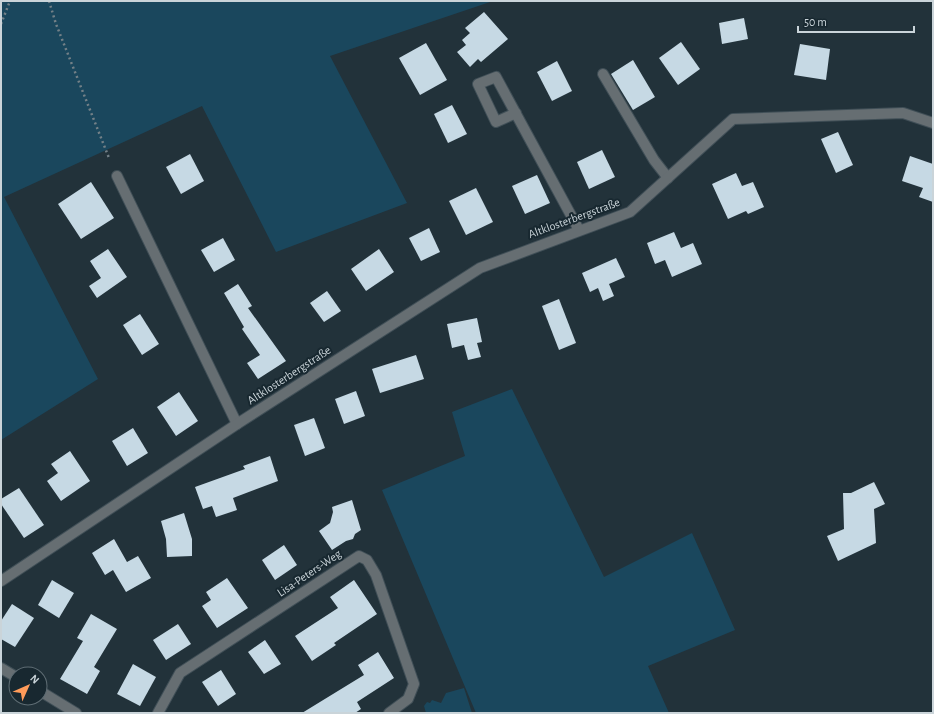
<svg xmlns="http://www.w3.org/2000/svg" width="934" height="714" viewBox="0 0 934 714" font-family="'Alegreya Sans',sans-serif">
	<rect width="100%" height="100%" fill="#22323a"/>
	<!-- green -->
	<g fill="#1a475d">
		<path d="M1,1H493L330,56L407,203L276,252L202,106L4,197L98,379L1,440Z"/>
		<path d="M512,389L604,577L692,533L735,630L648,666L669,713H476L382,490L465,456L452,412Z"/>
		<path d="M464,688L472,713H426L424,706L427,702L430,703L432,700L441,703L446,693Z"/>
	</g>
	<!-- building -->
	<g fill="#c6d9e4">
		<path d="M484,12L508,39L481,62L478,59L470,67L457,52L466,45L462,40L470,33L465,28Z"/>
		<path d="M744,18L748,39L722,44L719,23Z"/>
		<path d="M681,42L700,69L678,85L659,58Z"/>
		<path d="M426,43L447,80L420,95L399,58Z"/>
		<path d="M800,44L830,49L826,80L794,75Z"/>
		<path d="M633,60L655,97L633,110L611,74Z"/>
		<path d="M557,61L572,91L552,101L537,72Z"/>
		<path d="M452,105L467,134L448,143L434,114Z"/>
		<path d="M838,132L853,165L836,173L821,139Z"/>
		<path d="M602,150L615,177L589,189L577,162Z"/>
		<path d="M190,154L204,181L181,194L166,167Z"/>
		<path d="M910,156L933,164V202L919,197L923,188L902,181Z"/>
		<path d="M736,173L742,186L753,182L764,207L748,214L746,211L728,219L712,184Z"/>
		<path d="M537,175L550,203L525,214L512,186Z"/>
		<path d="M91,182L114,218L81,239L58,204Z"/>
		<path d="M476,188L493,222L466,235L449,201Z"/>
		<path d="M429,228L440,252L421,261L409,238Z"/>
		<path d="M674,232L681,248L693,243L702,264L672,277L665,260L655,264L647,243Z"/>
		<path d="M223,238L235,260L214,272L201,250Z"/>
		<path d="M108,249L127,277L97,298L89,286L101,278L90,261Z"/>
		<path d="M379,249L394,272L366,291L351,269Z"/>
		<path d="M616,258L625,277L609,284L614,296L603,301L598,288L590,292L582,273Z"/>
		<path d="M238,284L252,306L248,308L286,361L258,379L247,363L260,355L242,329L244,327L224,293Z"/>
		<path d="M327,291L341,311L324,322L310,303Z"/>
		<path d="M559,299L576,343L559,350L542,306Z"/>
		<path d="M140,314L159,344L142,355L123,325Z"/>
		<path d="M477,318L482,342L477,343L481,357L468,360L464,345L452,348L447,324Z"/>
		<path d="M416,355L424,379L380,393L372,369Z"/>
		<path d="M356,391L365,416L344,424L335,399Z"/>
		<path d="M179,392L198,421L176,436L157,407Z"/>
		<path d="M314,418L325,448L305,456L294,425Z"/>
		<path d="M133,428L148,453L127,466L112,441Z"/>
		<path d="M70,451L90,481L61,501L47,481L58,473L51,464Z"/>
		<path d="M270,456L278,481L233,498L237,510L216,517L212,506L203,509L195,487L245,469L243,466Z"/>
		<path d="M874,482L885,504L874,509L876,543L838,561L827,536L844,529L843,493H851Z"/>
		<path d="M19,488L44,525L24,538L1,504V499Z"/>
		<path d="M352,500L361,530L355,534L353,539L346,541L332,550L319,531L330,523L333,512L332,507Z"/>
		<path d="M184,513L192,539V556L167,557L166,539L161,521Z"/>
		<path d="M114,539L127,562L138,556L151,578L126,592L113,570L105,575L92,553Z"/>
		<path d="M284,545L297,565L275,580L262,560Z"/>
		<path d="M227,578L248,608L217,628L202,606L211,600L206,592Z"/>
		<path d="M52,580L74,593L59,618L38,605Z"/>
		<path d="M354,580L377,614L334,643L336,645L312,661L295,636L338,608L330,597Z"/>
		<path d="M12,604L34,618L15,647L1,639V621Z"/>
		<path d="M91,614L117,629L94,667L100,671L87,694L60,679L83,641L77,638Z"/>
		<path d="M178,624L191,644L166,660L153,640Z"/>
		<path d="M265,640L281,664L264,674L248,652Z"/>
		<path d="M378,652L394,678L357,702L361,709L355,713H302L364,675L358,665Z"/>
		<path d="M133,664L156,677L140,706L117,694Z"/>
		<path d="M221,670L236,694L218,706L202,682Z"/>
	</g>
	<g fill="none" stroke-linecap="round" stroke-linejoin="round">
		<!-- minor casing -->
		<g stroke="#404f57" stroke-width="12">
			<g id="minor">
				<path d="M603,74L654,160L668,178"/>
				<path d="M516,113L496,122L478,84L496,77L579,230"/>
				<path d="M117,176L237,424"/>
				<path d="M1,581L237,424L480,268L630,212L733,119L903,113L933,123"/>
				<path d="M1,668L16,677"/>
				<path d="M40,691L76,713"/>
				<path d="M158,713L180,673L359,556L367,560L376,575L414,684L408,699L389,713"/>
			</g>
		</g>
		<!-- path -->
		<g stroke="#738087" stroke-width="2.5" stroke-dasharray="2 3" stroke-linecap="butt">
			<path d="M49,1L56,24L109,158"/>
			<path d="M1,24L10,1"/>
		</g>
		<!-- minor -->
		<use href="#minor" stroke="#666e72" stroke-width="10"/>
	</g>
	<g text-anchor="middle" stroke-width="4" stroke-linejoin="round" paint-order="stroke">
		<!-- street labels -->
		<g font-size="12" fill="#cad4d9" stroke="#182830">
			<text transform="translate(574 218) rotate(-20)" y="4">Altklosterbergstraße</text>
			<text transform="translate(289 375) rotate(-33)" y="4">Altklosterbergstraße</text>
			<text transform="translate(309 573) rotate(-34)" y="4">Lisa-Peters-Weg</text>
		</g>
	</g>
	<!-- border -->
	<rect width="934" height="714" fill="none" stroke="#cad4d9" stroke-width="4"/>
	<!-- north arrow -->
	<g transform="translate(28 686) rotate(45)"><circle r="19" fill="#182830" stroke="#5f6d74"/>
	<path d="M0-3L7 15L0 10L-7 15Z" fill="#ff9b5a"/>
	<text y="-6" font-size="11" font-weight="bold" text-anchor="middle" fill="#cad4d9">N</text>
	</g>
	<!-- scale -->
	<path d="M798 26v6h116v-6" fill="none" stroke="#cad4d9" stroke-width="2"/>
	<text x="804" y="26" font-size="12" fill="#cad4d9" stroke="#182830" stroke-width="3" paint-order="stroke">50 m</text>
</svg>
